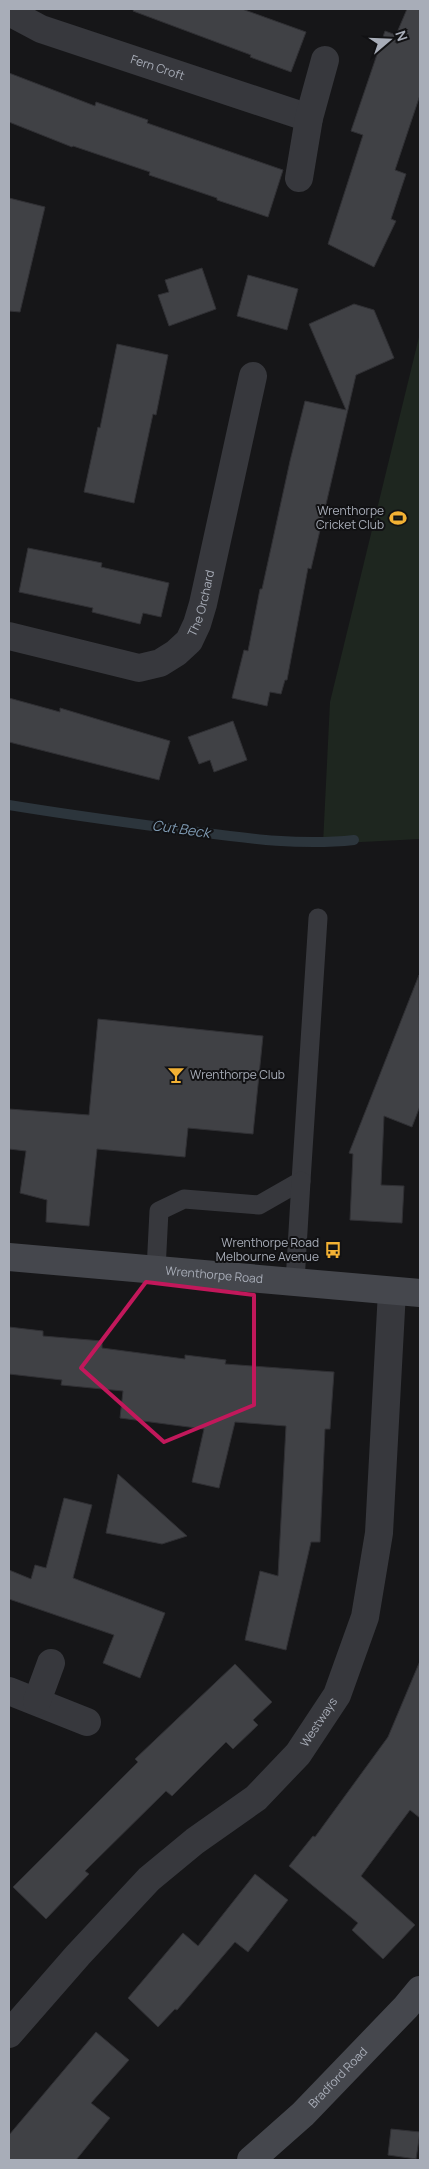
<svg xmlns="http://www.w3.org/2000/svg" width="429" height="2169" viewBox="0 0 429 2169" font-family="Manrope,sans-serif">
	<rect width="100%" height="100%" fill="#161618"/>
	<!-- green -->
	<path fill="#1e261f" d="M420,333V839L323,844L330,702Z"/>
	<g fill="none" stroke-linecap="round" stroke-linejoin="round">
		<!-- stream -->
		<path stroke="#2c353c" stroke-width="10" d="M9,805C69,815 130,823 190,831C244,838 300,846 354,840"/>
	</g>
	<!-- building -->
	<g fill="#404145" stroke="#303034">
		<path d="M134,9H242L306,32L291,72L250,57L251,55L133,11Z"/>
		<path d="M407,9H420V95L395,170L406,174L391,219L396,221L374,267L328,244L363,135L351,131L385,31L396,35Z"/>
		<path d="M9,73L95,106L96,102L148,120L147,123L283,170L268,217L217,200V198L149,175L150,172L73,146L72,147L9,122Z"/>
		<path d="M9,198L45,207L20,312L9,311Z"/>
		<path d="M202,268L216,309L169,326L158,295L169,292L165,280Z"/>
		<path d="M248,275L298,289L287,330L237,316Z"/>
		<path d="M354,304L374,310L394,358L356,375L311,569L308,568L287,680H285L281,694L270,692L267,706L232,698L244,650L248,651L260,589H262L290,461L305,401L346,410L309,324Z"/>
		<path d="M117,344L168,355L156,415L153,414L134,503L84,492L98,427L100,428Z"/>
		<path d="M28,548L102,563L101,567L169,583L161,617L143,613L140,624L92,612L93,608L19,592Z"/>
		<path d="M9,698L60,712V708L170,741L159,780L9,742Z"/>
		<path d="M233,721L247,760L214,772L210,760L199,764L188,737Z"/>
		<path d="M419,975L420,1106L412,1127L384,1116L381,1185L404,1186L402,1223L350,1220L353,1154L349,1153Z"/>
		<path d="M98,1019L263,1036L253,1134L188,1128L185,1157L97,1149L89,1226L46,1222L47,1200L20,1193L26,1151L9,1149V1109L89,1115Z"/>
		<path d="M9,1327L43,1331V1336L102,1341V1348L185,1359V1355L226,1360L225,1364L334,1372L330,1429H325L320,1542H311L286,1650L245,1640L260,1571L278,1576L286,1426L235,1422L219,1488L192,1482L204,1429L120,1418L123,1391L61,1385L62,1380L9,1374Z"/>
		<path d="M118,1474L187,1536L162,1544L106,1533Z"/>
		<path d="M64,1498L92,1505L73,1578L165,1613L140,1678L103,1663L114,1635L9,1599V1570L31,1579L35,1565L46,1568Z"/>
		<path d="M420,1661V1818L410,1810L361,1876L415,1925L383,1959L352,1930L358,1923L289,1866L313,1836L315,1837L388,1737Z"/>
		<path d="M235,1664L272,1702L253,1720L258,1725L233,1749L226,1742L172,1796L166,1791L85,1871L89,1874L46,1919L13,1887L138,1762L135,1759Z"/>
		<path d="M255,1874L288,1900L248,1952L235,1942L177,2010L175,2009L158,2027L128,1998L183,1933L198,1946Z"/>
		<path d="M96,2032L129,2060L91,2103L110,2118L76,2160H9V2135Z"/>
		<path d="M391,2129L420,2132L416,2159L388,2155Z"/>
	</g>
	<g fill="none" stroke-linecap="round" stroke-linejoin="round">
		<!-- lane -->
		<g stroke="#37383d" stroke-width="19">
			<path d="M156,1270L159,1211L184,1199L259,1205L301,1181L318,918"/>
			<path d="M295,1282L301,1181"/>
		</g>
		<!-- street -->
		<g stroke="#37383d" stroke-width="28">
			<path id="s1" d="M9,12L41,29L309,118"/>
			<path d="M299,178L309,118L325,60"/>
			<path id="s2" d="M9,636L139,668L160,663L176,653L189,641L197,624L203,604L253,376"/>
			<path d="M9,1691L87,1722"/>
			<path d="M37,1701L51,1663"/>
			<path id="s3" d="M9,2034L78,1955L149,1879L195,1841L256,1798L298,1754L337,1695L365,1617L379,1533L392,1291"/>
		</g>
		<!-- secondary -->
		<g stroke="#45474d" stroke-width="28">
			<path id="s4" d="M9,1257L420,1293"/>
			<path id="s5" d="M251,2160L303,2114L406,2007L420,1990"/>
		</g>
	</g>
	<!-- marked area -->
	<path fill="none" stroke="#c2185b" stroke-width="4" stroke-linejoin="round" d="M146,1282L254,1295V1405L164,1442L81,1368Z"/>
	<!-- icons -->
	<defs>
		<g id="stadium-bare" transform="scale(1.35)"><path d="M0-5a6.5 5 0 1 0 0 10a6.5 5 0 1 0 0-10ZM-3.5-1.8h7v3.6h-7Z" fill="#f2b134" stroke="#111113" stroke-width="2.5" paint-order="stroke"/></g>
		<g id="bar-bare" transform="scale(1.35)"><path d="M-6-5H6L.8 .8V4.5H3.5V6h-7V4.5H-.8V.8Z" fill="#f2b134" stroke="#111113" stroke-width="2.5" paint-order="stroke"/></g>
		<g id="bus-bare" transform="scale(1.35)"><path d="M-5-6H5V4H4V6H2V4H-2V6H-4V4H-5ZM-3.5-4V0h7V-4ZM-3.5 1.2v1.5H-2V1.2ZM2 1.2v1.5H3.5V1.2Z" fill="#f2b134" stroke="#111113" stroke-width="2.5" paint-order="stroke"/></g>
	</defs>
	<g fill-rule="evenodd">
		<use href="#stadium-bare" x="398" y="518"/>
		<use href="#bar-bare" x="176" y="1075"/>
		<use href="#bus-bare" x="333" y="1250"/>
	</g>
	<g text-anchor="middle" stroke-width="4" stroke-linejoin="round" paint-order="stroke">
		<!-- street labels -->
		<g font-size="12" fill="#a8adb8" stroke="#111113">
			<text dy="4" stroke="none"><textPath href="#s1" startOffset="159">Fern Croft</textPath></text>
			<text dy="4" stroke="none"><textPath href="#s2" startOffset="232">The Orchard</textPath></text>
			<text dy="4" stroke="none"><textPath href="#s4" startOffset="206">Wrenthorpe Road</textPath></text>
			<text dy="4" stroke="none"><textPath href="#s3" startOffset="442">Westways</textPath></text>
			<text dy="4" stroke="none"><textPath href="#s5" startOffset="120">Bradford Road</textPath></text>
		</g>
		<!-- poi labels -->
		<g font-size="12" fill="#a8adb8" stroke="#111113" text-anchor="end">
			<text x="384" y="515">Wrenthorpe<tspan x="384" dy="14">Cricket Club</tspan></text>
			<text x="190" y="1079" text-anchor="start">Wrenthorpe Club</text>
			<text x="319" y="1247">Wrenthorpe Road<tspan x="319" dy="14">Melbourne Avenue</tspan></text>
		</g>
		<!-- water labels -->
		<g font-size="14" font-style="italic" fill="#7f9bb3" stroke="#111113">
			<text transform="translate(181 829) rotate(8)" y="5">Cut Beck</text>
		</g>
	</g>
	<!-- border -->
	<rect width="429" height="2169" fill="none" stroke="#a8adb8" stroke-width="20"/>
	<!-- north arrow -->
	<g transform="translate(389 40) rotate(71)" stroke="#111113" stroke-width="4" paint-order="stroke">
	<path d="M0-4L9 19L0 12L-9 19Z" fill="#a8adb8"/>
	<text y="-8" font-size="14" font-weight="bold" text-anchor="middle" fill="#a8adb8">N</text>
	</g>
</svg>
